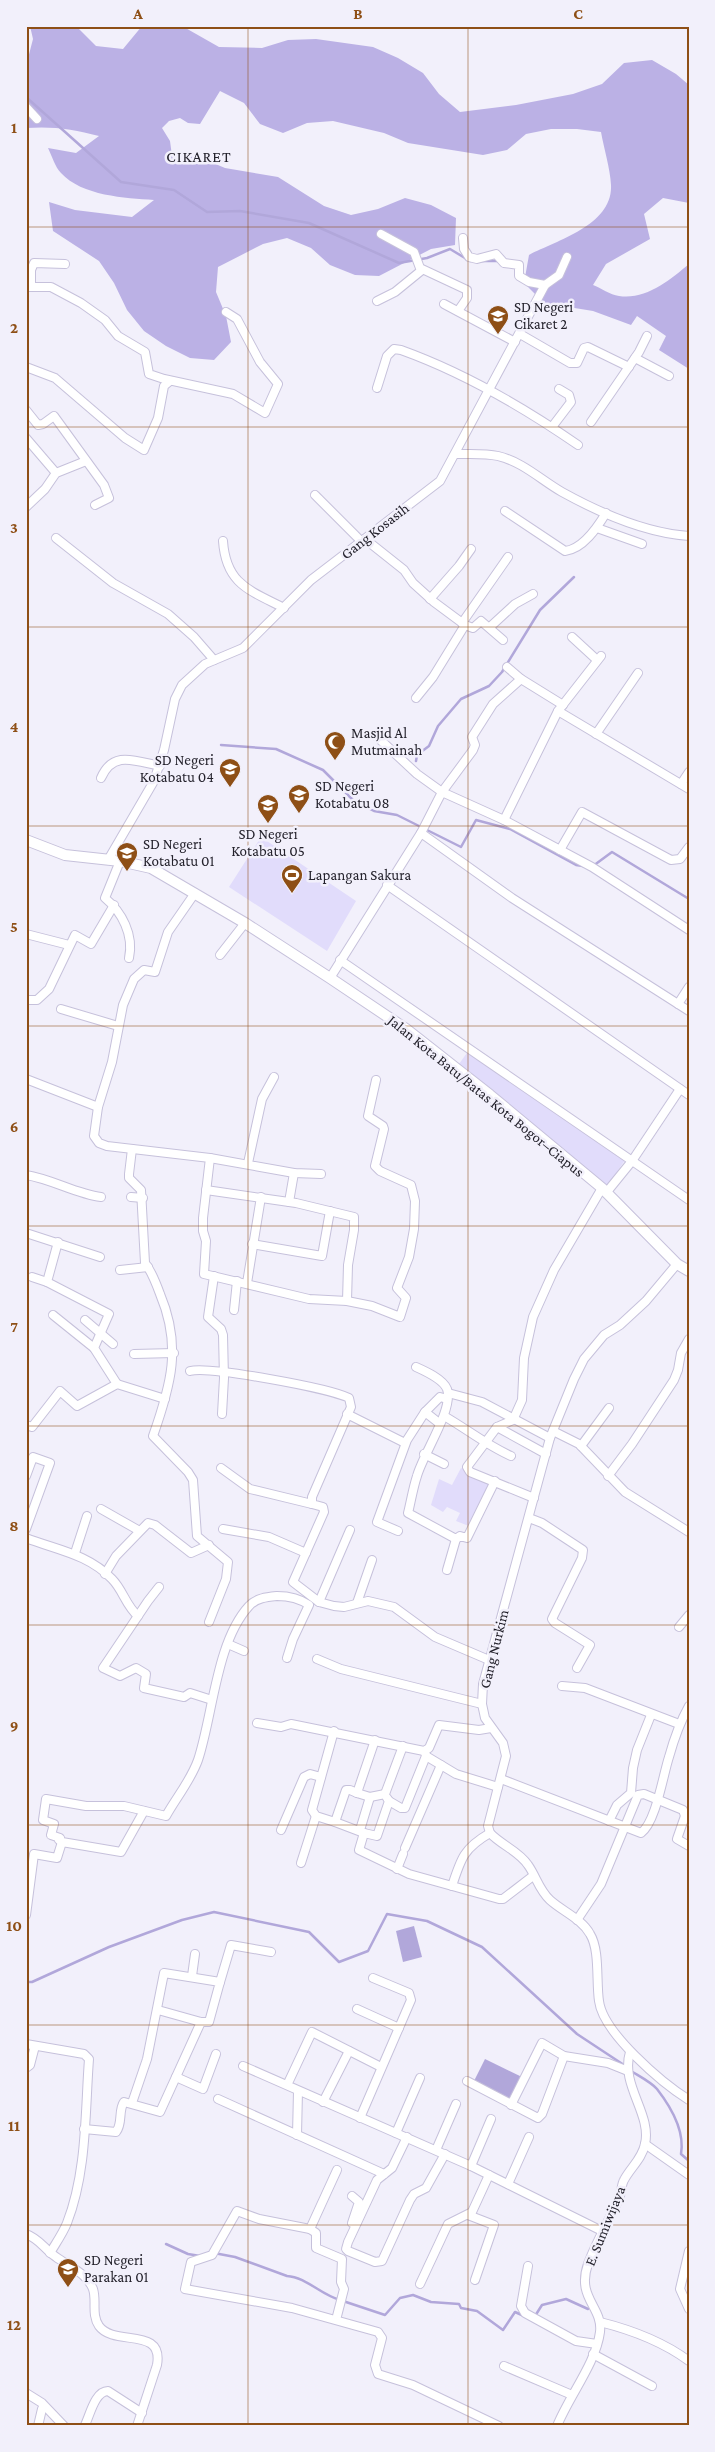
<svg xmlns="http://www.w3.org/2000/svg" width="715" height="2452" viewBox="0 0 715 2452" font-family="'Crimson Pro',serif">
	<rect width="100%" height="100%" fill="#f2f0fb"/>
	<!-- green -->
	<g fill="#e1dcfb">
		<path d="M261,837L356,901L327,951L229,887Z"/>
		<path d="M469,1050L625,1160L605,1190L459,1064Z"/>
		<path d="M461,1468L494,1484L474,1528L456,1521L460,1513L447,1507L443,1512L431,1505L439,1479L452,1485Z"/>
	</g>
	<!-- forest -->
	<path fill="#bbb1e5" d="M30,26H76L96,46L123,49L142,26H182L219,47L262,48L288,40L316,39L373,47L398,58L423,73L439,94L460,112L516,105L573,94L602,84L624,63L652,60L676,74L689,85V203L663,198L644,214L650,239L606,264L593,285C601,288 610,295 619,296C646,300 670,280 689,264V369L659,350L666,336L637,316L631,325L593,311L544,303L524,283L529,255C558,240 613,225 611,185C610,168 604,149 601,132L577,129H551L526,134L507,150L483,155L408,143L384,133L333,121L307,123L283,133L260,124L244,103L220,91L200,124L188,123L180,118L169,121L162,128L170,141L172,156L199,157L225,168L278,177L324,206L351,215L378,209L405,198L431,205L456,218L455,245L431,249L379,276L355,275L330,265L311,248L287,238L263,244L218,267L216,292L226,316L231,342L214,360L190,358L166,346L144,331L127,310L114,283L99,261L53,231L49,202L75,210L132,217L154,200C125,198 82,196 61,173C55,167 52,156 48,148L76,153L99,136C74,129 52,126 26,128V66L33,39Z"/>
	<!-- water -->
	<g fill="#b1a7da">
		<path d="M414,1926L422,1957L403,1962L396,1931Z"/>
		<path d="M485,2059L522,2077L510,2102L473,2083Z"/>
	</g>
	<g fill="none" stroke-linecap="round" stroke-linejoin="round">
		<!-- stream -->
		<g stroke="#b1a7da" stroke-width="2.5">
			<path d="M26,97L121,182L174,190L207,212L240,211L309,223L399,263L427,258L450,249L470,261"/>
			<path d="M481,261H500"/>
			<path d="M221,745L276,749L323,770L354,801L374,811L397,815L461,847L476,820L510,829L576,865L583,866"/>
			<path d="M416,761L417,755L429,746L438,726L461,699L489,686L502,672L540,610L574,577"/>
			<path d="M593,866L612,852L689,899"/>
			<path d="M26,1982H32L109,1947L182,1920L214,1912L309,1932L339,1962L368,1951L387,1914L427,1921L482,1947L577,2034L627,2067"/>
			<path d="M631,2071C639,2076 651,2082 657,2089C671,2107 685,2131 681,2154L689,2161"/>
			<path d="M166,2244L188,2254L200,2256"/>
			<path d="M214,2253L235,2257L287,2276C306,2277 321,2295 340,2300"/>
			<path d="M346,2302L385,2315L400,2298L413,2295L431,2302L459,2304L461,2308L477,2311L503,2330L515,2312L524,2316"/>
			<path d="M535,2316L542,2305L566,2299L588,2309"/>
		</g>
		<!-- street casing -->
		<g stroke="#c6c1db" stroke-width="10">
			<g id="street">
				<path d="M26,107L37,119"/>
				<path d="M381,234L414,252L420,268L467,290V298L458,311"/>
				<path d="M545,285L559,275L567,257"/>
				<path d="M26,287H51L81,303L105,320L118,336L145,352L149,374L164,379L233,394L265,413L278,384L260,362L237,319L226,312"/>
				<path d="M31,287V270L34,263L65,264"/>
				<path d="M377,301L395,292L422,270"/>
				<path d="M444,304L515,342"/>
				<path d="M520,334L570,363H577L584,348L588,347L629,367"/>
				<path d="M635,358L669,376"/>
				<path d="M26,367L55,378L125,438L144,450L158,418L164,386L170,381"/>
				<path d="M377,388L387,356L394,349L401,350C465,373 523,407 578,445"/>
				<path d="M26,410L38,425L43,424L54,416L104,485L109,498L95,505"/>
				<path d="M591,422L639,352L647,336"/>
				<path d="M552,427L571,402L569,395L559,389"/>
				<path d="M26,438L56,473"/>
				<path d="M456,454C470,454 485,453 498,456C523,462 541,480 562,492C600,513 645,533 689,536"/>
				<path d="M315,495L362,542"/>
				<path d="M26,507L45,489L56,473L86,461"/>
				<path d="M505,511L565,551C583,549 597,528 606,513"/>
				<path d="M597,528L642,544"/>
				<path d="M56,538L113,583L168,614L194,637L214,660"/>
				<path d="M365,539L404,570L413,583L434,602L465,625L473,628L481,621L503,640"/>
				<path d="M223,541C226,584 249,590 284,608"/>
				<path d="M430,599L459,566L471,549"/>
				<path d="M462,623L508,557"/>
				<path d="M490,627L515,604L533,594"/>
				<path d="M572,637L597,660"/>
				<path d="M507,667L521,679L563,705"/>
				<path d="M416,698L433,677L465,625"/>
				<path d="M558,711L689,789"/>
				<path d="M374,734L417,774L442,792L473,750L475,745L472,737L493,704L521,679"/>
				<path d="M596,734L638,673"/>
				<path d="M101,778C113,750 135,761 160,766"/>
				<path d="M681,784L689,772"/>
				<path d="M504,820L558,711L601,656"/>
				<path d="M560,850L582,812L671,860L680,859L689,847"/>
				<path d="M108,860L154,781L164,750L175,699L182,685L205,664L243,648L311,580L440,481L545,285L529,282L519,276V265L504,263L496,254L477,259L469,257L464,249L463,238"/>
				<path d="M120,861L105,898C122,912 134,935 129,958"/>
				<path d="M387,885L689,1095"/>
				<path d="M195,893L168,932L155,972L144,970L134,979L123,1005L112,1062L98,1107L94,1136L99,1143L107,1146L210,1158L294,1173L321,1174"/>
				<path d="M689,930L592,867L504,820L442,792L421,833L512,898L689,1011"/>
				<path d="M26,934L69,945"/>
				<path d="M220,955L245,923"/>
				<path d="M340,960L689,1200"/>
				<path d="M330,978L421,833"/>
				<path d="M26,1000H37L49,989L75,935L91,944L114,905"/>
				<path d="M678,1004L689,987"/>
				<path d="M61,1009L118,1026"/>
				<path d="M26,1079L98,1107"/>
				<path d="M132,1149L129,1174V1178L141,1190L145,1263C152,1272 156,1283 160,1294C182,1346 171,1385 153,1436L188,1472L193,1480L197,1536L228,1562L226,1579L209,1622"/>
				<path d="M210,1158L203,1218V1231L206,1241L204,1274L309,1299L347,1301L372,1306L400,1317L406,1298L397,1288L409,1257L414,1229L415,1201L411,1185L380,1171L375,1166L384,1129L383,1126L368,1116L376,1080"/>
				<path d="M248,1163L262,1099L274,1077"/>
				<path d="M26,1175C52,1179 76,1194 101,1197"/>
				<path d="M206,1190L296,1203L354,1217V1230L348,1265L347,1301"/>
				<path d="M606,1193L632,1161L680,1089"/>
				<path d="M131,1197L143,1198"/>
				<path d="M289,1202L294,1173"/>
				<path d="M26,1233L100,1257"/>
				<path d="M58,1242L47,1282L109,1314L94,1348L117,1384"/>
				<path d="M252,1244L322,1256L330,1211"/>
				<path d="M677,1264L646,1301L620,1325L604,1335L584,1359L574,1379L550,1438L483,1684L482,1704L485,1718L503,1743L506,1756L488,1826L490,1833C501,1845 519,1851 528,1865C536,1876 539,1890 550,1900C562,1911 582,1919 590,1934C600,1950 596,1981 599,2001C603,2033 662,2083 689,2100"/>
				<path d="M120,1270L148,1267"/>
				<path d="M214,1276L208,1317L221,1329L223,1335L224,1378L222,1414"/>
				<path d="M32,1277L47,1282"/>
				<path d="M247,1283L261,1197"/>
				<path d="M234,1310L237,1281"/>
				<path d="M53,1315L94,1348"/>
				<path d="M85,1320L113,1344"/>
				<path d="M134,1354L174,1353"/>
				<path d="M416,1367C425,1371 443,1379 447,1389C454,1409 423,1454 417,1476C413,1488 411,1501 408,1513L456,1539L460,1536L467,1538L495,1481"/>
				<path d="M190,1371C209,1366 329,1388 349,1398L351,1407L312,1497V1504L323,1507L324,1512L293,1582L319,1602L334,1606L344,1607L368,1601L394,1607L435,1637L489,1660"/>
				<path d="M448,1393L482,1402L550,1438"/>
				<path d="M425,1412L440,1397L447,1399"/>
				<path d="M347,1414L405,1443"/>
				<path d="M444,1416C467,1429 486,1445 511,1456"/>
				<path d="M26,1425L32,1427L60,1391L77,1406L117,1384L165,1399"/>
				<path d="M497,1427L546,1454"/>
				<path d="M553,1431L579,1444L625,1492L689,1532"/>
				<path d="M581,1446L609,1408"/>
				<path d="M424,1454L444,1464"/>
				<path d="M221,1468L250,1489L312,1504"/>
				<path d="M26,1476L33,1457L50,1463L26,1529"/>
				<path d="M608,1476L632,1444L674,1380L678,1370L681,1353L689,1339"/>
				<path d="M534,1498L470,1472L467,1467L497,1427L513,1420L522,1400L524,1358L533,1317L554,1270L602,1188"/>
				<path d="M101,1509L138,1530"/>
				<path d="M529,1518L542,1523L583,1550L582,1558L552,1619L555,1623L590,1645L577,1668"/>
				<path d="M223,1529L269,1537L306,1553"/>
				<path d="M398,1531L377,1522L407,1440L425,1412L439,1423"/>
				<path d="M26,1538C57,1550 88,1554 112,1579C123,1590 126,1606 138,1616"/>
				<path d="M75,1553L87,1516"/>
				<path d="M447,1570L456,1539"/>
				<path d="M105,1574L116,1556L148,1523L155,1525L191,1553L209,1545"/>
				<path d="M159,1587L148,1601L103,1668L120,1676L136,1668L146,1674L144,1688L184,1697L190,1693L212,1700"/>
				<path d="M319,1602L350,1530"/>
				<path d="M357,1603L372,1560"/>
				<path d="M679,1627L689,1615"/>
				<path d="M228,1644L244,1651"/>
				<path d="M317,1659L341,1669L482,1704"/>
				<path d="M562,1686L585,1688L679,1724"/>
				<path d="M257,1723L281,1727L291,1724L424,1751L429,1748L439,1725L479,1730L491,1728"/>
				<path d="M334,1731L312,1810L316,1816L335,1822"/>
				<path d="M375,1740L357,1793L370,1797L385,1794"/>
				<path d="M426,1756L456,1774L498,1787"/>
				<path d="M501,1779L641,1833C656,1822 663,1775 669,1757C674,1739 680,1722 689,1706"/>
				<path d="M357,1793L350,1790H346L335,1822L364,1833L359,1850L409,1874L499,1899H503L533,1876"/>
				<path d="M385,1794L403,1746"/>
				<path d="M389,1801L401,1808H405L426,1756L425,1752"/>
				<path d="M609,1821L617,1805L631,1793L633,1768L637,1750L651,1715"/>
				<path d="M281,1830L304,1777L310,1774L321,1777"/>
				<path d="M360,1830L370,1797"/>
				<path d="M364,1833L377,1836L389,1801L387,1798"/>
				<path d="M62,1842L59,1840L60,1838L51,1835L54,1824L43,1820L46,1799L86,1806H124L166,1816C176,1798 191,1780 198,1760C213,1715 216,1642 249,1606C256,1598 267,1597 277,1596C289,1596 299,1598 309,1605L293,1639L287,1658"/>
				<path d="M405,1848L441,1765"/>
				<path d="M301,1863L316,1816"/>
				<path d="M397,1869L403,1854"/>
				<path d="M452,1886C461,1858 464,1848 490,1833"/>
				<path d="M26,1915L34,1854L57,1858L62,1842L121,1852L144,1811"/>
				<path d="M577,1920L601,1884L638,1795L644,1794L683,1810L685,1816L677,1839L689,1846"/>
				<path d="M192,1976L195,1954"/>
				<path d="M220,1982L231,1945L271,1952"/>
				<path d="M357,2009L399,2028"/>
				<path d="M26,2044L84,2054L89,2059C85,2112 87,2172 67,2223C63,2233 56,2243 50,2253"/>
				<path d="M243,2066L471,2166L604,2232"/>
				<path d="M26,2068L30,2065L35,2046"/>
				<path d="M176,2077L203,2089L216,2054"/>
				<path d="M289,2081L312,2032L381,2067"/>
				<path d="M467,2081L538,2118L542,2114L564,2056"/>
				<path d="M218,2099L384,2174"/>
				<path d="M323,2102L349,2051"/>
				<path d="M132,2103L147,2059L164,1973L220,1982L209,2022H201L158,2010"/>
				<path d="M511,2105L542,2043L564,2056L608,2063L628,2071"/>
				<path d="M360,2118L411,2000L409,1993L373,1978"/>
				<path d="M84,2129L116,2132C123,2124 118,2110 124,2102L160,2112L201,2022"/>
				<path d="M396,2133L420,2078"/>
				<path d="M297,2135L298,2091"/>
				<path d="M407,2137L392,2168L377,2180L348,2242L346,2249L348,2251L375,2262L382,2261L410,2200L414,2194L426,2188L445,2154"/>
				<path d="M645,2144L689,2175"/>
				<path d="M436,2150L456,2104"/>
				<path d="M471,2166L491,2119"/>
				<path d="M508,2184L529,2137"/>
				<path d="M468,2215L494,2225L475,2280"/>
				<path d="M352,2223L359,2202L352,2196"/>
				<path d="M310,2229L337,2170"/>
				<path d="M26,2234C40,2239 44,2249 56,2257C68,2266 87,2273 93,2289C97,2301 91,2314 99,2326C114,2347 164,2326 157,2365L137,2426"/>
				<path d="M689,2251L680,2289L689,2309"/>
				<path d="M528,2266L521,2306L525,2313L576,2341L597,2344"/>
				<path d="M420,2284L448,2224L472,2212L489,2175"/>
				<path d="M336,2320L344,2289L341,2282L342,2259L316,2248V2233L310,2229L259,2219L237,2211L212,2255L191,2262L185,2289L292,2308L378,2332L382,2338L375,2365L378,2374L413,2385L499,2426"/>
				<path d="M600,2322C632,2330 662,2341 689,2361"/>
				<path d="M593,2354L652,2386"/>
				<path d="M504,2366L572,2395"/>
				<path d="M26,2393L42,2403L64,2426"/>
				<path d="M85,2425C90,2415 95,2391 108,2391L142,2413"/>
				<path d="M38,2426L42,2409"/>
				<path d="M557,2426C569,2396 596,2363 600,2332C603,2307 576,2298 588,2264C596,2241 610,2220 619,2198C622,2192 621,2185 624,2180C631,2167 642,2159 645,2144C652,2114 620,2085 630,2052"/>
			</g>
		</g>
		<!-- secondary casing -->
		<g stroke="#c6c1db" stroke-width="12">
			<path id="secondary" d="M26,840L65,855L120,861L151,868L245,923L330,978L406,1029L490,1095L602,1188L677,1264L689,1271"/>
		</g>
		<!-- street -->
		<use href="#street" stroke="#fff" stroke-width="8"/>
		<!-- secondary -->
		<use href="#secondary" stroke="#fff" stroke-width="10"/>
	</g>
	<!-- grid -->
	<path fill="none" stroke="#8e4f16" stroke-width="1" stroke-opacity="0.55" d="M248,26V2426M468,26V2426M26,227H689M26,427H689M26,627H689M26,826H689M26,1026H689M26,1226H689M26,1426H689M26,1625H689M26,1825H689M26,2025H689M26,2225H689"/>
	<!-- icons -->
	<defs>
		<g id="school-pin" transform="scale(1.125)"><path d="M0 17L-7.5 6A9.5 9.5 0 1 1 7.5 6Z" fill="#8e4f16" stroke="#f2f0fb"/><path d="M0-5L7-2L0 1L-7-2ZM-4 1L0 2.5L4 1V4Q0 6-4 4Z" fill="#fff"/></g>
		<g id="mosque-pin" transform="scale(1.125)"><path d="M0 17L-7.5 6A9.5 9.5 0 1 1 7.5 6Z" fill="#8e4f16" stroke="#f2f0fb"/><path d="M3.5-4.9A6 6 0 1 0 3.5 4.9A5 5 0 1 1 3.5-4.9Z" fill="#fff"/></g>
		<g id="stadium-pin" transform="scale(1.125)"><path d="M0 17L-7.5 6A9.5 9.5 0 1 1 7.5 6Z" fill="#8e4f16" stroke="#f2f0fb"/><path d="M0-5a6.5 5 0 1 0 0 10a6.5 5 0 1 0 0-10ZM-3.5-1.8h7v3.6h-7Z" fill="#fff"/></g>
	</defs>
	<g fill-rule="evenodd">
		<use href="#school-pin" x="498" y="316"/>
		<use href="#mosque-pin" x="335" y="742"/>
		<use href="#school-pin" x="230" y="769"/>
		<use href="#school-pin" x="299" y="795"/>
		<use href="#school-pin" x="268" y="805"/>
		<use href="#school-pin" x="127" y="853"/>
		<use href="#stadium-pin" x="292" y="875"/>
		<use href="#school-pin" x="68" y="2269"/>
	</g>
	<g text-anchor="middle" stroke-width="5" stroke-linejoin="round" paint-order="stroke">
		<!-- poi labels -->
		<g font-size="15" fill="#24222c" stroke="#f2f0fb" text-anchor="start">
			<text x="514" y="312">SD Negeri<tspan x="514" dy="17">Cikaret 2</tspan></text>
			<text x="351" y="738">Masjid Al<tspan x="351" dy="17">Mutmainah</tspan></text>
			<text x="214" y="765" text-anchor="end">SD Negeri<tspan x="214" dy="17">Kotabatu 04</tspan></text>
			<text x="315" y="791">SD Negeri<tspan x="315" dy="17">Kotabatu 08</tspan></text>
			<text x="268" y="839" text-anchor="middle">SD Negeri<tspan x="268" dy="17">Kotabatu 05</tspan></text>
			<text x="143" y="849">SD Negeri<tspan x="143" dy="17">Kotabatu 01</tspan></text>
			<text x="308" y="880">Lapangan Sakura</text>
			<text x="84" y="2265">SD Negeri<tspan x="84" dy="17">Parakan 01</tspan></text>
		</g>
		<!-- street labels -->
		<g font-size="15" fill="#24222c" stroke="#f2f0fb">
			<text transform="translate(375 531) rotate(-38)" y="5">Gang Kosasih</text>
			<text transform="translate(486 1096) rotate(39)" y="5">Jalan Kota Batu/Batas Kota Bogor–Ciapus</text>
			<text transform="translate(494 1649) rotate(-76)" y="5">Gang Nurkim</text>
			<text transform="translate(605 2226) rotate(-68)" y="5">E. Sumiwijaya</text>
		</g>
		<!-- neighbourhood labels -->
		<g font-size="16" letter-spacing="1" fill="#24222c" stroke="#f2f0fb">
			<text x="199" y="162">CIKARET</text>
		</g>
	</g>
	<!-- border -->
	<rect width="715" height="2452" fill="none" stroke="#f2f0fb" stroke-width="55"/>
	<rect x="28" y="28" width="660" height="2396" fill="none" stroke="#8e4f16" stroke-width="2"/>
	<g font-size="16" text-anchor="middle" font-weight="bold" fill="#8e4f16">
		<text x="138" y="19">A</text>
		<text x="358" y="19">B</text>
		<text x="578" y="19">C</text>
		<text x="14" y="133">1</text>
		<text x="14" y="333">2</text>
		<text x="14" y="533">3</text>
		<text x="14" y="732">4</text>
		<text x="14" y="932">5</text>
		<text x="14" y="1132">6</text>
		<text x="14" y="1332">7</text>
		<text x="14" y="1531">8</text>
		<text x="14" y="1731">9</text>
		<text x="14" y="1931">10</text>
		<text x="14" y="2131">11</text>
		<text x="14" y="2330">12</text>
	</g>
</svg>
